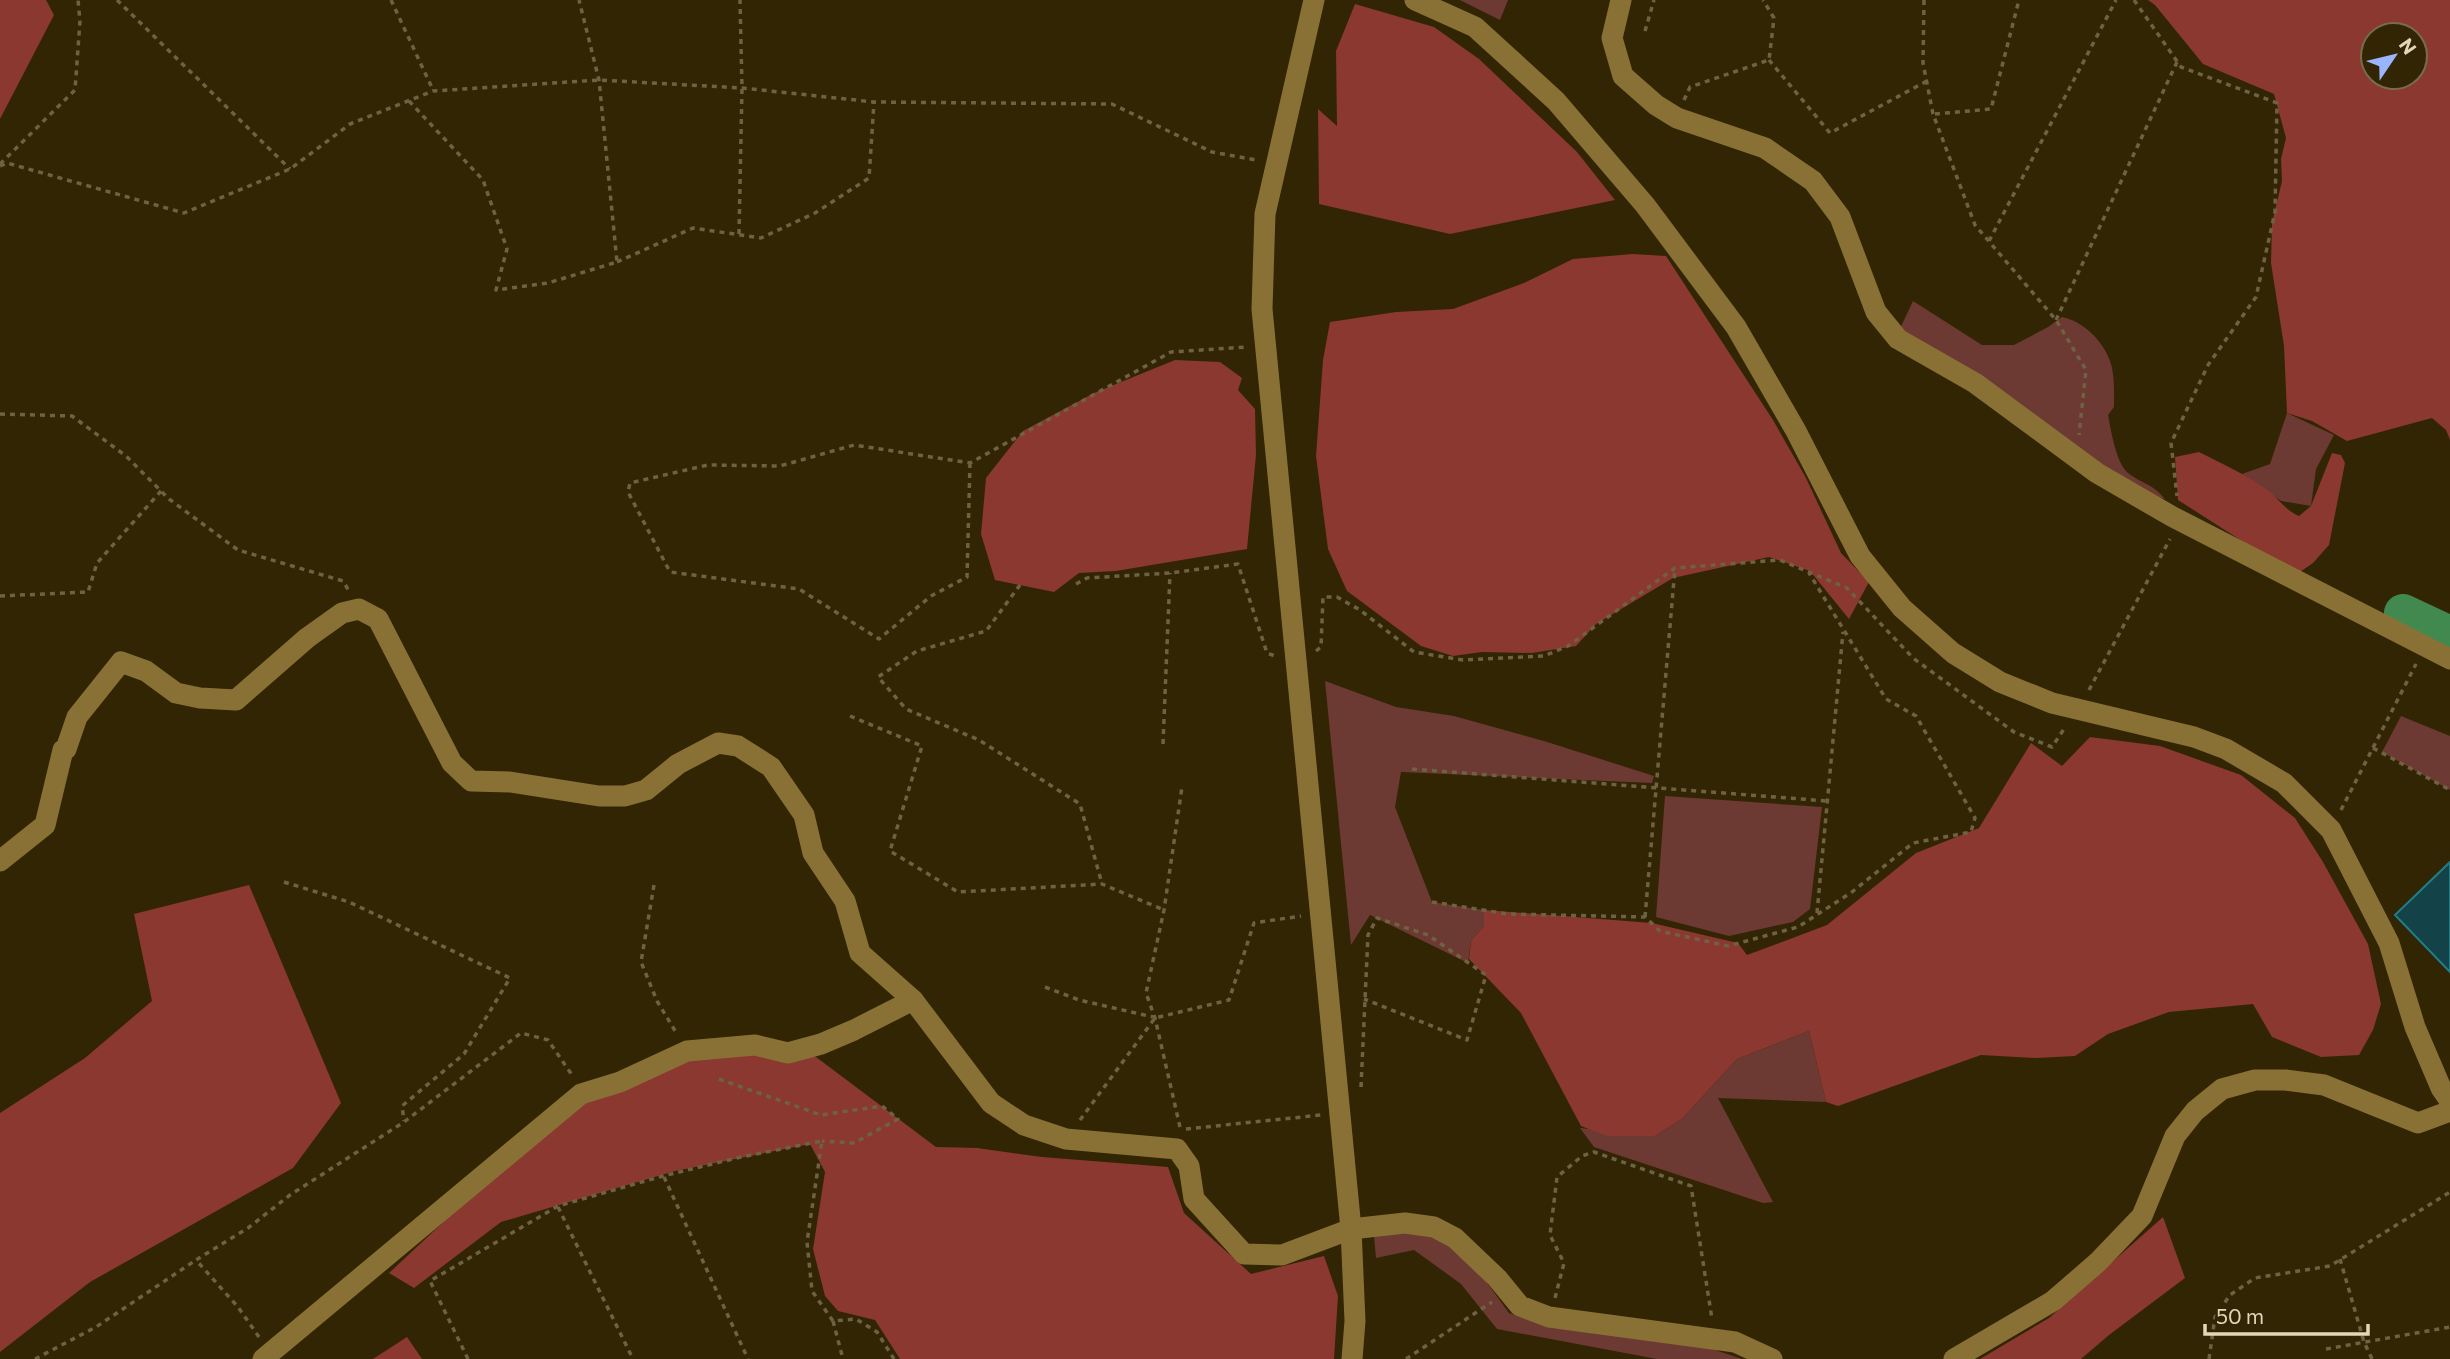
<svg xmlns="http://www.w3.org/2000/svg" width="2450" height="1359" viewBox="0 0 2450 1359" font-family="Commissioner,sans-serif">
	<rect width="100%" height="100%" fill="#312504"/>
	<!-- green -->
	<g fill="#6d3933">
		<path d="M1460,0H1508L1500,20Z"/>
		<path d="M1913,301L1982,345H2014L2048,327L2062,317C2083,321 2103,341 2110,361C2115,375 2114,393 2114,407L2108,415C2111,430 2116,463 2128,473C2142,484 2152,483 2165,499L2137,492L1896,337Z"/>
		<path d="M2287,413L2334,435L2316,469L2311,506L2281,501L2242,474L2270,464Z"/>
		<path d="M1325,681L1396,707L1454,716L1544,741L1654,776L1652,783L1401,772L1395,807L1432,902L1484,910V926L1471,941L1468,963L1370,915L1351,945Z"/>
		<path d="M2401,716L2450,736V790L2382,752Z"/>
		<path d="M1665,796L1822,807L1810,909L1793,922L1729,936L1656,917Z"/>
		<path d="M1809,1031L1826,1102L1718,1098L1773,1202L1763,1203L1594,1147L1580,1128L1655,1136L1682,1119L1737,1059Z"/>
		<path d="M1409,1230L1444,1239L1480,1273L1509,1313L1551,1328L1604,1331L1709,1348L1742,1359H1657L1497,1329L1461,1284L1414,1250L1376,1258L1374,1236Z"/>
	</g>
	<!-- forest -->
	<g fill="#8a3830" fill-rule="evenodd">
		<path d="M0,0H46L54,15L0,119Z"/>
		<path d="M2148,0H2450V440L2446,430L2432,418L2347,441L2312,421L2287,413L2284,346L2271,263L2272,223L2282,181L2281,159L2286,138L2274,94L2203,64L2155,5ZM2373,35H2415V77H2373Z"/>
		<path d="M1355,4L1434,27L1479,59L1577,152L1615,200L1450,234L1319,204L1318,109L1337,126L1336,51Z"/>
		<path d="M1633,254L1666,256L1773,420L1806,478L1841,553L1869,582L1849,619L1810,571L1769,557L1673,578L1596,624L1576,646L1532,653L1482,652L1453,656L1421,646L1347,591L1328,549L1316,456L1323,360L1330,322L1396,312L1453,309L1524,283L1573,259Z"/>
		<path d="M1175,360L1220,362L1242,378L1238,390L1255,409L1256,455L1247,549L1116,571L1079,573L1054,592L995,580L981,534L986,478L1023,431L1094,393Z"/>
		<path d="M2199,452C2223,464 2247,475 2269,491C2280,500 2285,510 2299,516L2311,506L2332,453L2341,455L2345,463L2329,545L2313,563L2300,572L2267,557L2178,500L2175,457Z"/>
		<path d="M2090,737L2160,746L2241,775L2295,818L2323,862L2368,944L2381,1004L2373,1030L2359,1055L2321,1057L2272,1037L2253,1004L2169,1012L2108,1034L2075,1056L2036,1058L1981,1055L1838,1106L1826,1102L1809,1031L1737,1059L1682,1119L1655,1136H1607L1581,1126L1521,1013L1469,959L1471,941L1484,926V910L1652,923L1738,943L1747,955L1827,925L1916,853L1979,828L2031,743L2062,766Z"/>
		<path d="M249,885L341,1103L293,1168L90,1282L0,1352V1113L85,1058L152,1001L134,914Z"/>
		<path d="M687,1051L812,1054L936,1147L977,1148L1042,1157L1168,1167L1184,1213L1251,1274L1324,1256L1338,1296L1334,1359H900L875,1320L838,1311L825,1296L813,1249L825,1172L810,1144L675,1171L501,1222L414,1288L389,1273L576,1098Z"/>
		<path d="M2163,1217L2185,1278L2109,1335L2081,1359H1980L2049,1318Z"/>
		<path d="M407,1337L422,1359H373Z"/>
	</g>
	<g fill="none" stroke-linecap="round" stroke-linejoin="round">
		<!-- river -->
		<path stroke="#42894f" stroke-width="38" d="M2403,613L2450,635"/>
	</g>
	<!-- building -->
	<path fill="#134249" stroke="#207d89" stroke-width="2" d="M2450,862V972L2395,915Z"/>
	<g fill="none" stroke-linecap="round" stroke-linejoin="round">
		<!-- path -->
		<g stroke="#6e6242" stroke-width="3.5" stroke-dasharray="5 5" stroke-linecap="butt">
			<path d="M117,0L290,169"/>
			<path d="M391,0L433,90"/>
			<path d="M1924,0L1923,63L1933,114L1975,225L2056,320L2086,370L2079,435"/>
			<path d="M2134,0L2181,67L2277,103L2275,212L2256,297L2208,365L2171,443L2177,496"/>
			<path d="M1645,31L1654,0"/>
			<path d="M1769,60L1830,133L1927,81"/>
			<path d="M1684,100L1690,87L1769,60L1774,18L1763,0"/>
			<path d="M409,101L483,180L507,249L496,290L548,283L617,262L599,80L579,0"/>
			<path d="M1935,114L1991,109L2019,0"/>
			<path d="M0,164L75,90L80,21L78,0"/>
			<path d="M0,166L7,163L184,213L290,169L350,124L433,91L599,80L742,88L874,102L1112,104L1212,152L1256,160"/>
			<path d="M739,234L742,88L740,0"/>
			<path d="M1989,241L2116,0"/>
			<path d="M617,262L693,228L761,238L815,213L869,178L874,102"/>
			<path d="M2056,320L2177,62"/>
			<path d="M0,414L72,416L126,456L169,499L238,550L343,581L349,591"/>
			<path d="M970,463L967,577L931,596L879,639L799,589L670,572L628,492L630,483L708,465L780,466L854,445L970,463L1171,352L1246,347"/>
			<path d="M1076,584L1087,578L1170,573L1238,564L1267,653L1275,656"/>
			<path d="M1020,585L986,631L917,651L878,677L906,709L979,740L1080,804L1102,884"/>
			<path d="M0,596L88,592L97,563L161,491"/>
			<path d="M1316,651L1321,647L1323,597H1337L1360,610L1414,652L1463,660L1544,656L1568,646L1675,568L1780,560L1847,588L1913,658L2014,732L2052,747L2064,729"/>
			<path d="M2089,690L2170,539"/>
			<path d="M850,716L922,746L890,851L958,892L1102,884L1164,910"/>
			<path d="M1163,744L1170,573"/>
			<path d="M2373,748L2450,790"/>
			<path d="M1412,769L1827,801"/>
			<path d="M2341,810L2416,664"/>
			<path d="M284,882L349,902L510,978L464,1054L402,1106L404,1121"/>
			<path d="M654,885L641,962L657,1001L677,1034"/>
			<path d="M1432,902L1508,914L1645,917L1660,931L1728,946L1798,927L1852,892L1913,843L1971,832L1975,818L1916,716L1886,699L1809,573"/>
			<path d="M1817,913L1843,632"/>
			<path d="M1645,917L1675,568"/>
			<path d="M1045,987L1079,1000L1153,1017"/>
			<path d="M719,1079L821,1115L882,1106L898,1119L854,1143L822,1141"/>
			<path d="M1361,1087L1368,935L1377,918L1428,935L1486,975L1467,1040L1364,999"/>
			<path d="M1080,1120L1155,1018L1229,1000L1254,923L1301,916"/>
			<path d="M1180,1127L1155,1018L1146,993L1164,910L1182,787"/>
			<path d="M1186,1129L1321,1115"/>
			<path d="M664,1177L748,1359"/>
			<path d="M558,1207L633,1359"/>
			<path d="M2340,1259L2364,1342L2372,1359"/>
			<path d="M1555,1298L1564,1263L1550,1235L1557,1177L1582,1156L1594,1152L1691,1186L1712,1319"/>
			<path d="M833,1321L843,1359"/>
			<path d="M259,1337L238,1307L196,1260L248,1228L290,1195L404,1122L521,1033L548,1040L572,1075"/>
			<path d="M2326,1349L2450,1327"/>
			<path d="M35,1359L96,1327L196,1260"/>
			<path d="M468,1359L430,1281L558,1206L663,1176L741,1157L822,1141L807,1242L812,1291L833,1321L856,1319L877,1332L894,1359"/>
			<path d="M1406,1359L1492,1302"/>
			<path d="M2209,1359L2215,1317L2230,1295L2255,1278L2330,1266L2450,1192"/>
		</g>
		<!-- minor -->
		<g stroke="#897135" stroke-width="21">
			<path d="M1314,0L1265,214L1262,309L1351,1229L1355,1321L1352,1359"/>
			<path d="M1415,0L1475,27L1556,101L1645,205L1736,327L1796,431L1860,556L1902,608L1953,653L2000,682L2052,703L2194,737L2226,749L2284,783L2331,830L2389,943L2415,1027L2441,1088L2450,1101"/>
			<path d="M1621,0L1612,38L1623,76L1656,105L1677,118L1765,148L1813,181L1840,217L1876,312L1898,339L1975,383L2097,473L2173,517L2450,659"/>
			<path d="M0,861L45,825L63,750L66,749L77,717L121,662L146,671L176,693L200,698L236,700L307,638L342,613L359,609L378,619L452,763L471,781L510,782L599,796H625L646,790L678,764L718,743L738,746L771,767L804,815L813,853L845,901L860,953L913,1000L991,1103L1024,1125L1066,1139L1177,1149L1189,1166L1194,1199L1244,1254L1282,1255L1351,1229L1405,1223L1434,1227L1455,1238L1497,1278L1520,1306L1549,1317L1735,1342L1772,1359"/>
			<path d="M263,1359L581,1094L620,1082L687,1051L755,1045L788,1053L821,1044L854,1030L913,1000"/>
			<path d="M1954,1359L2053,1301L2098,1262L2142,1216L2175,1136L2195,1111L2222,1089L2255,1080H2285L2324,1085L2418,1123L2450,1111"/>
		</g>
	</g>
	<!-- north arrow -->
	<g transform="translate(2394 56) rotate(55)"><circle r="33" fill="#312504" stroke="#786c4c" stroke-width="2"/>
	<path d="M0-5L12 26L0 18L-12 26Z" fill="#9ab5fd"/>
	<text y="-10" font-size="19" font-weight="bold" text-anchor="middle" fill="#e3d7b9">N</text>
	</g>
	<!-- scale -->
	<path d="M2205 1324v10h163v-10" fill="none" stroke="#e3d7b9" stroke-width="3.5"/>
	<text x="2216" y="1324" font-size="21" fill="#e3d7b9" stroke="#312504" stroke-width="5" paint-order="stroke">50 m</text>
</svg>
